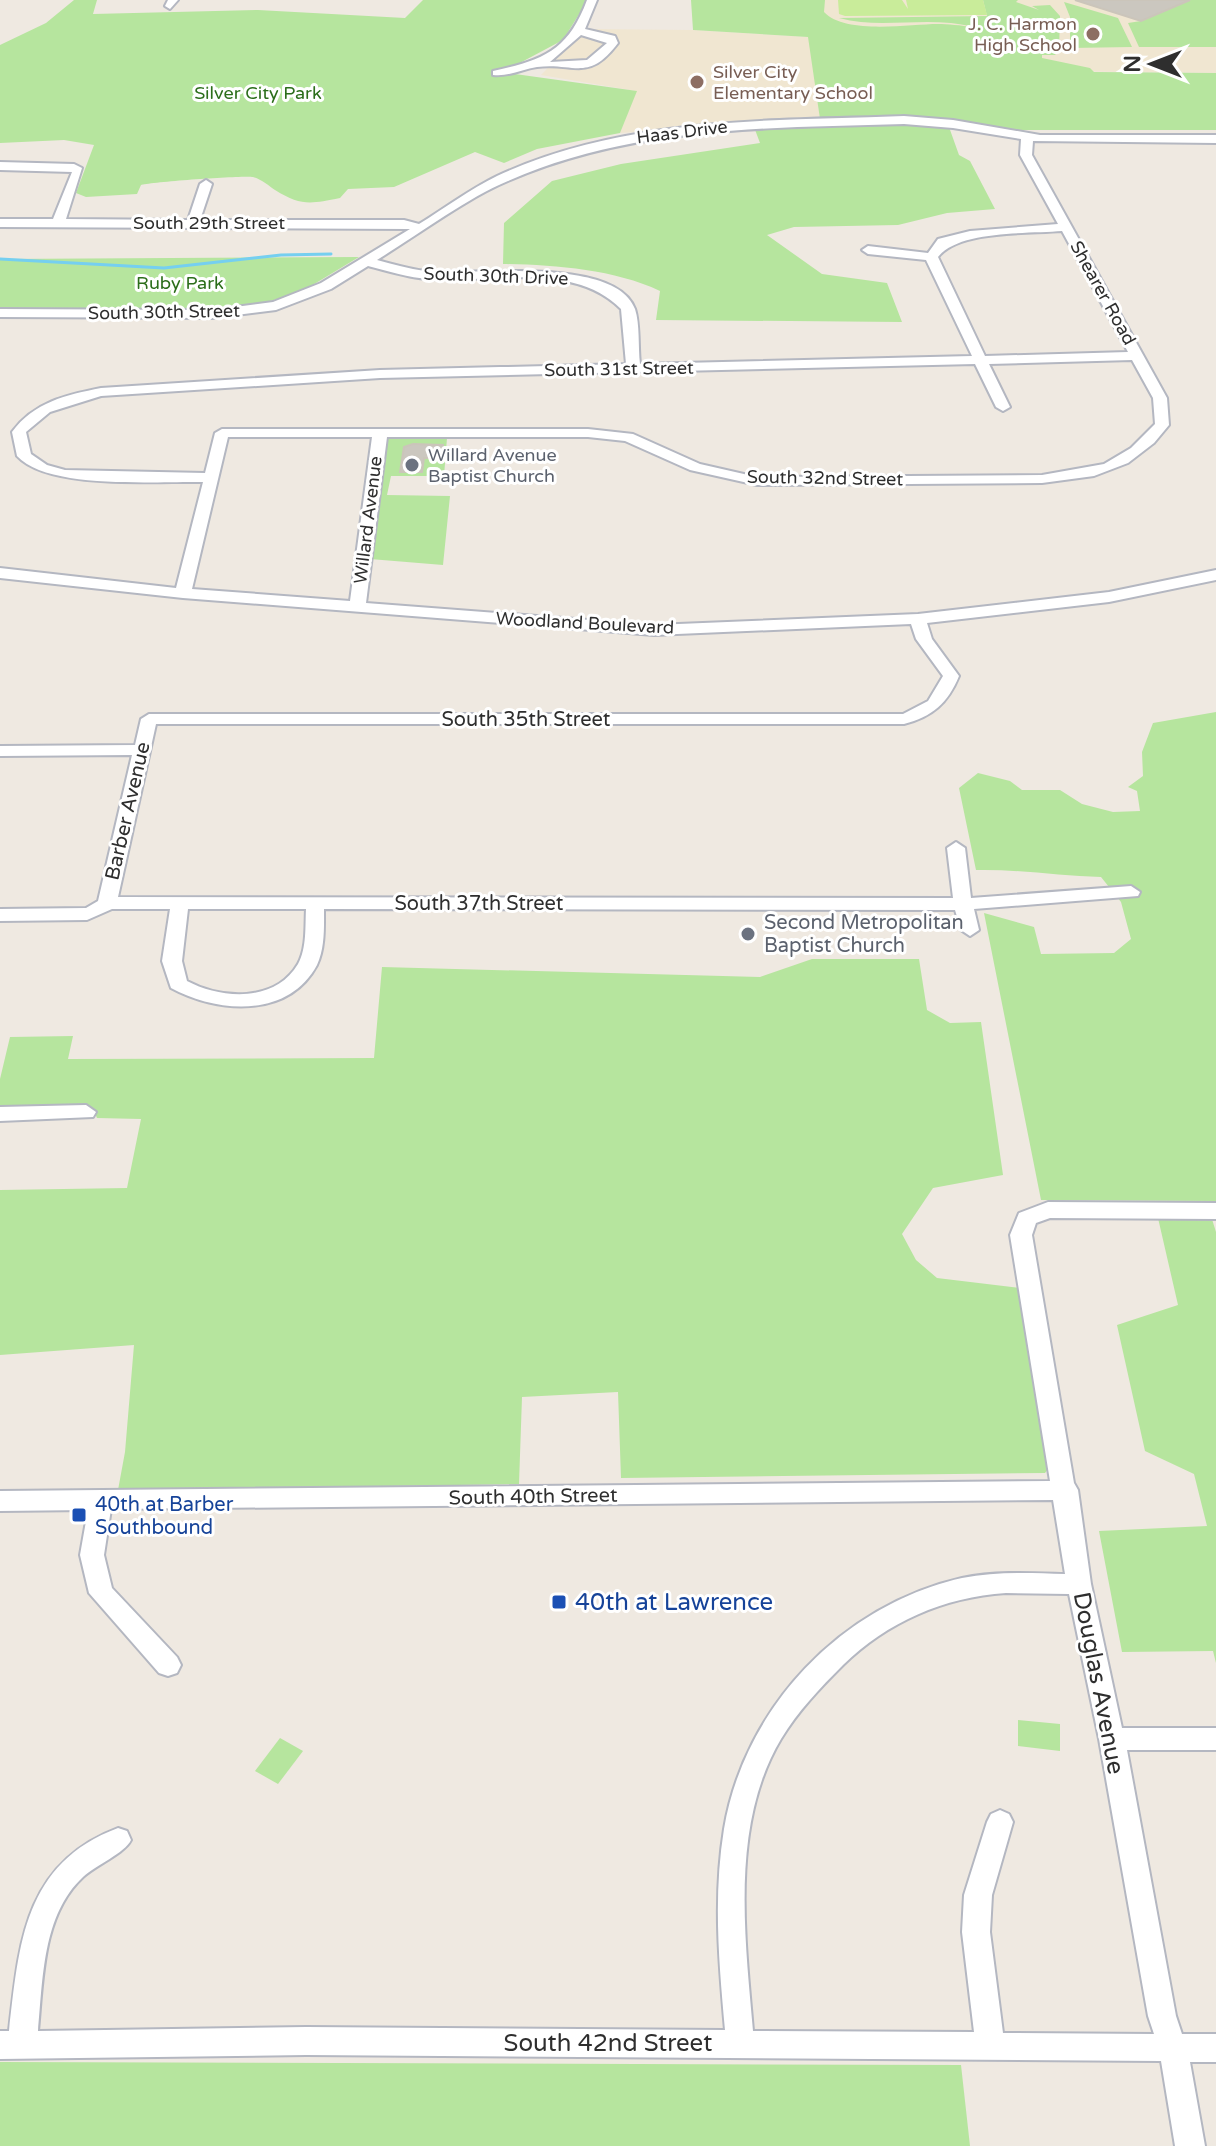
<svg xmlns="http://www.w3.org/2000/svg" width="1216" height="2146" viewBox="0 0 1216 2146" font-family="'Varela Round',sans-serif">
	<rect width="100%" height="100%" fill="#efe9e1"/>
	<!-- education -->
	<g fill="#f0e6d1">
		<path d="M812,0H1216V73L1042,71L816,27Z"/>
		<path d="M586,29L693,30L809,37L820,119L620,133L636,91L541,75Z"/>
	</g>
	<!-- green -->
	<g fill="#b6e59e">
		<path d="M74,0H97L93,14L258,10L405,18L423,0H588L563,40L516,65L515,74L637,91L620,133L537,149L504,163L475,152L394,187L348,189L340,198C310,204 301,206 275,190C269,186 261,179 253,177C245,175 149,182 141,185L137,194L86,197L76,193L94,145L64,140L0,143V45L46,23Z"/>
		<path d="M691,0H825L824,12C845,35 910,24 938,24C967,24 1035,36 1056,55H1042V58L1090,68L1094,72L1216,73V130H1014L949,121L820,119L808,37L693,30Z"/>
		<path d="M983,0H1018L1016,2L1039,10L1032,6L1050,5L1060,16L1059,50C1022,43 989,27 951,23C913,19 876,28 839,18L987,16Z"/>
		<path d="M1190,0H1216V47H1139L1128,23L1141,21L1165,11L1167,6L1172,8Z"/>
		<path d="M1064,2L1118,18L1132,47L1070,48V17Z"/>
		<path d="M895,123L949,127L959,155L970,161L995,209L947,213L898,225L794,227L767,235L822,274L887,283L902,322L656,320L660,291C613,269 554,265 503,264L504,223L552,181L621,164L760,143L754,127Z"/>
		<path d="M359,257L301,292L260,304L217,309L0,308V259Z"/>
		<path d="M444,436L447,438L444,476H391L387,495L450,496L443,565L370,559L386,440L395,437Z"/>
		<path d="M1216,712V1201L1041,1200L984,913L1034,927L1041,954L1114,953L1131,939L1121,902L1101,877C1059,876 1018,869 976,870L959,788L978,773L1010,781L1022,790H1060L1082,804L1113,812L1140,811L1137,791L1128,787L1143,776L1142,752L1153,723Z"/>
		<path d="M812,959H919L927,1010L950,1023L981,1022L1003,1175L933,1188L902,1234L916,1260L937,1278L1020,1288L1052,1464L1045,1473L621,1478L618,1392L522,1397L519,1484L118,1490L125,1452L134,1345L0,1355V1190L127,1188L141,1119L97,1118L92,1107L0,1109V1079L10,1037L73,1036L68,1059L374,1058L382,967L760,977Z"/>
		<path d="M1211,1216L1216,1232V1663L1213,1651L1122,1652L1099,1531L1207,1526L1194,1474L1145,1451L1117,1325L1178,1305L1158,1218Z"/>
		<path d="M1018,1720L1060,1724V1751L1018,1746Z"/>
		<path d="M280,1738L303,1751L278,1784L255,1771Z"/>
		<path d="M0,2062L961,2065L970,2146H0Z"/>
	</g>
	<!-- pitch -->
	<path fill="#c9ec9a" d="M838,0H902L908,9L906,0H983L987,15L845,16L839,14Z"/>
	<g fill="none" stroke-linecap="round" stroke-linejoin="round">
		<!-- stream -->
		<path stroke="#75cff0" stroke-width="3" d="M0,259L164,268L281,255L331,254"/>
	</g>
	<!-- building -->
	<g fill="#cbc7bf" stroke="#cbc5ba" stroke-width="2">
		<path d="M1075,0H1190L1141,21Z"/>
		<path d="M413,444L443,445L442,458H424L422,472H400L404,447Z"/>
	</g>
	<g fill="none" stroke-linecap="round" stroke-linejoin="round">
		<!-- minor casing -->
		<g stroke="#b4b7c1" stroke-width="4">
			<g id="minor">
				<path d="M168,0H178L170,9L165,6Z"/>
				<path d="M587,0H597L585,29L615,36L618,43C588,83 574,62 537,67C522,69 509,77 493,75V71C543,60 568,51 587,0ZM581,35L607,43L587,60L550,62Z"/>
				<path d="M904,116L953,120L1040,135H1216V143L1033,141L1032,155L1167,398L1169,425L1154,443L1128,463L1094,476L1042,483L757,485L690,470L625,441L588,437H387L366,603L654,625L918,614L1109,592L1216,570V580L1109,602L927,623L932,639L959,676C948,703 932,717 904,724H156L118,897L953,898L947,848L956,842L965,848L971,898L1131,886L1140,892L1138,896L974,909L979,930L970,936L961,930L955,910L324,909C324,927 325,948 317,965C288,1019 217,1013 171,988L162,961L170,909H112L87,920L0,921V909L86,908L98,901L132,755L0,756V746L135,745L141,719L149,714H903L928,701L943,676L916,639L911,624L654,635L183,598L0,578V568L176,588L203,482C156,481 48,490 17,456L12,432C34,402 66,395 101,388L380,370L626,364L621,309C573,261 491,283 429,279C409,278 388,271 368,266L331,289L276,310L212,318L0,317V309L212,310L273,302L321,283L410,229L0,227V219H53L72,172L0,170V162L74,164L82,168L66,219L188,220L200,184L206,180L212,184L200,220H404L419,224C445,208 470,189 497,176C624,117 767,121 904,116ZM904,124L953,128L1021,139L1020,155L1058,224L970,231L938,239L928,253L868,246L862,250L868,254L926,260L972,356L640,364C638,347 640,324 635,309C615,255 470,276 425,271C409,269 393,264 377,260C416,236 467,198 508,181C634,126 769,128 904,124ZM1062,231L1128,352L985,356L938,257C959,230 1027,234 1062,231ZM1132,360L1153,398L1155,424L1131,448L1104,464L1042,475L757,477L700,464L633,434L588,429H222L215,433L205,473L65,470L47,465L31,454L26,432L50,412L101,396L380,378L975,364L996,407L1003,411L1010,407L989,364ZM228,437H372L350,601L192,589ZM188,909H306C305,926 307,948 298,964C275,1003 221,999 187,981L182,961Z"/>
				<path d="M86,1105L96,1112L93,1117L0,1121V1107Z"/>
				<path d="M1048,1202L1216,1203V1219L1050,1218L1036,1223L1032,1235L1074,1483L1078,1490L1091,1584L1122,1728H1216V1750H1127L1176,2016L1182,2034H1216V2062H1190L1205,2146H1175L1161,2061L306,2055L0,2059V2031H9C19,1944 24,1863 118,1828L127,1831L131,1840C125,1853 96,1865 83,1877C42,1915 43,1980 38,2031L306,2027L725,2030C719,1964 713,1896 724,1829C744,1708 842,1605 962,1578C996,1571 1031,1573 1065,1574L1053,1500L111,1509L104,1555L112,1588L177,1657L181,1665L177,1673L168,1676L159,1673L89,1593L80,1555L88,1510L0,1511V1491L1050,1481L1010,1235L1019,1213ZM1006,1593L1069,1594L1099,1739L1148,2016L1154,2034L1003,2033L990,1932L992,1895L1013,1822L1009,1814L1000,1810L991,1814L987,1822L964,1895L962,1932L974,2032L753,2031C745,1937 730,1824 781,1739C798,1711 820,1688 843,1665C887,1622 944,1597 1006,1593Z"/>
			</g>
		</g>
		<!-- minor -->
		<use href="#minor" fill="#fff" fill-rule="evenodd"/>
	</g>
	<!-- markers -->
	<g fill="#8d6e63" stroke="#fff" stroke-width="3">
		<circle cx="1093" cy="34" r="8"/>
		<circle cx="697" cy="82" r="8"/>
	</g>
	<g fill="#6b7280" stroke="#fff" stroke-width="3">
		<circle cx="412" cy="465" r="8"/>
		<circle cx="748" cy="934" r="8"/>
	</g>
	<g fill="#1a4fb4" stroke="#fff" stroke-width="3">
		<rect x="71" y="1507" width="16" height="16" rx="4"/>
		<rect x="551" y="1594" width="16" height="16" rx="4"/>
	</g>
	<g text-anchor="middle" stroke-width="6" stroke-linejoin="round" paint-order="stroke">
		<!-- far-education labels -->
		<g font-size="18" fill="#785e54" stroke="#fff" text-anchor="end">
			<text x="1077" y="30">J. C. Harmon<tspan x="1077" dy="21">High School</tspan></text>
			<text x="713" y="78" text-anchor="start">Silver City<tspan x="713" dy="21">Elementary School</tspan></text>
		</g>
		<!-- far-park labels -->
		<g font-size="18" fill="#2c6e1b" stroke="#fff">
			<text x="258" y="99">Silver City Park</text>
			<text x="180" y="289">Ruby Park</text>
		</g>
		<!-- far-street labels -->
		<g font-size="18" fill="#2e2e2e" stroke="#fff">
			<text transform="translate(682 132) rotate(-7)" y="6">Haas Drive</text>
			<text x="209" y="229">South 29th Street</text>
			<text transform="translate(496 276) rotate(2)" y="6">South 30th Drive</text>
			<text transform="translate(1103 293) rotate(61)" y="6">Shearer Road</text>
			<text transform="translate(164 312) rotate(-1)" y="6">South 30th Street</text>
			<text transform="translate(619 369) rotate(-1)" y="6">South 31st Street</text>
			<text transform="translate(825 478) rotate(1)" y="6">South 32nd Street</text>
			<text transform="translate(368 520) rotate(-83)" y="6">Willard Avenue</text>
			<text transform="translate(585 623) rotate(3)" y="6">Woodland Boulevard</text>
		</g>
		<!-- far-worship labels -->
		<g font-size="18" fill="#5b616d" stroke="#fff" text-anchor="start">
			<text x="428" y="461">Willard Avenue<tspan x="428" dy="21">Baptist Church</tspan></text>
		</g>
		<!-- street labels -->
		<g font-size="20" fill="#2e2e2e" stroke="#fff">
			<text x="526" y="726">South 35th Street</text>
			<text transform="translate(127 811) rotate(-77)" y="7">Barber Avenue</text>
			<text x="479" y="910">South 37th Street</text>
			<text transform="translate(533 1496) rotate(-1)" y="7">South 40th Street</text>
		</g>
		<!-- worship labels -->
		<g font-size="20" fill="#5b616d" stroke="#fff" text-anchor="start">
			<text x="764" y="929">Second Metropolitan<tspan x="764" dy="23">Baptist Church</tspan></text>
		</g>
		<!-- transit labels -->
		<g font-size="20" fill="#164399" stroke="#fff" text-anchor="start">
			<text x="95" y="1511">40th at Barber<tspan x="95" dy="23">Southbound</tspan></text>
		</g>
		<!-- near-transit labels -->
		<g font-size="24" fill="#164399" stroke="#fff" text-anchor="start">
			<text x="575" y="1610">40th at Lawrence</text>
		</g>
		<!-- near-street labels -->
		<g font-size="24" fill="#2e2e2e" stroke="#fff">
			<text transform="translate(1099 1683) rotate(79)" y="8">Douglas Avenue</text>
			<text x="608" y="2051">South 42nd Street</text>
		</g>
	</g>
	<!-- north arrow -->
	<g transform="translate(1152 64) rotate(270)" stroke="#ffffff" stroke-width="6" paint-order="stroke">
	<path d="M0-6L14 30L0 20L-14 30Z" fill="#2e2e2e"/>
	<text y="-12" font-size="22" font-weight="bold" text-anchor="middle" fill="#2e2e2e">N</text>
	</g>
</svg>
